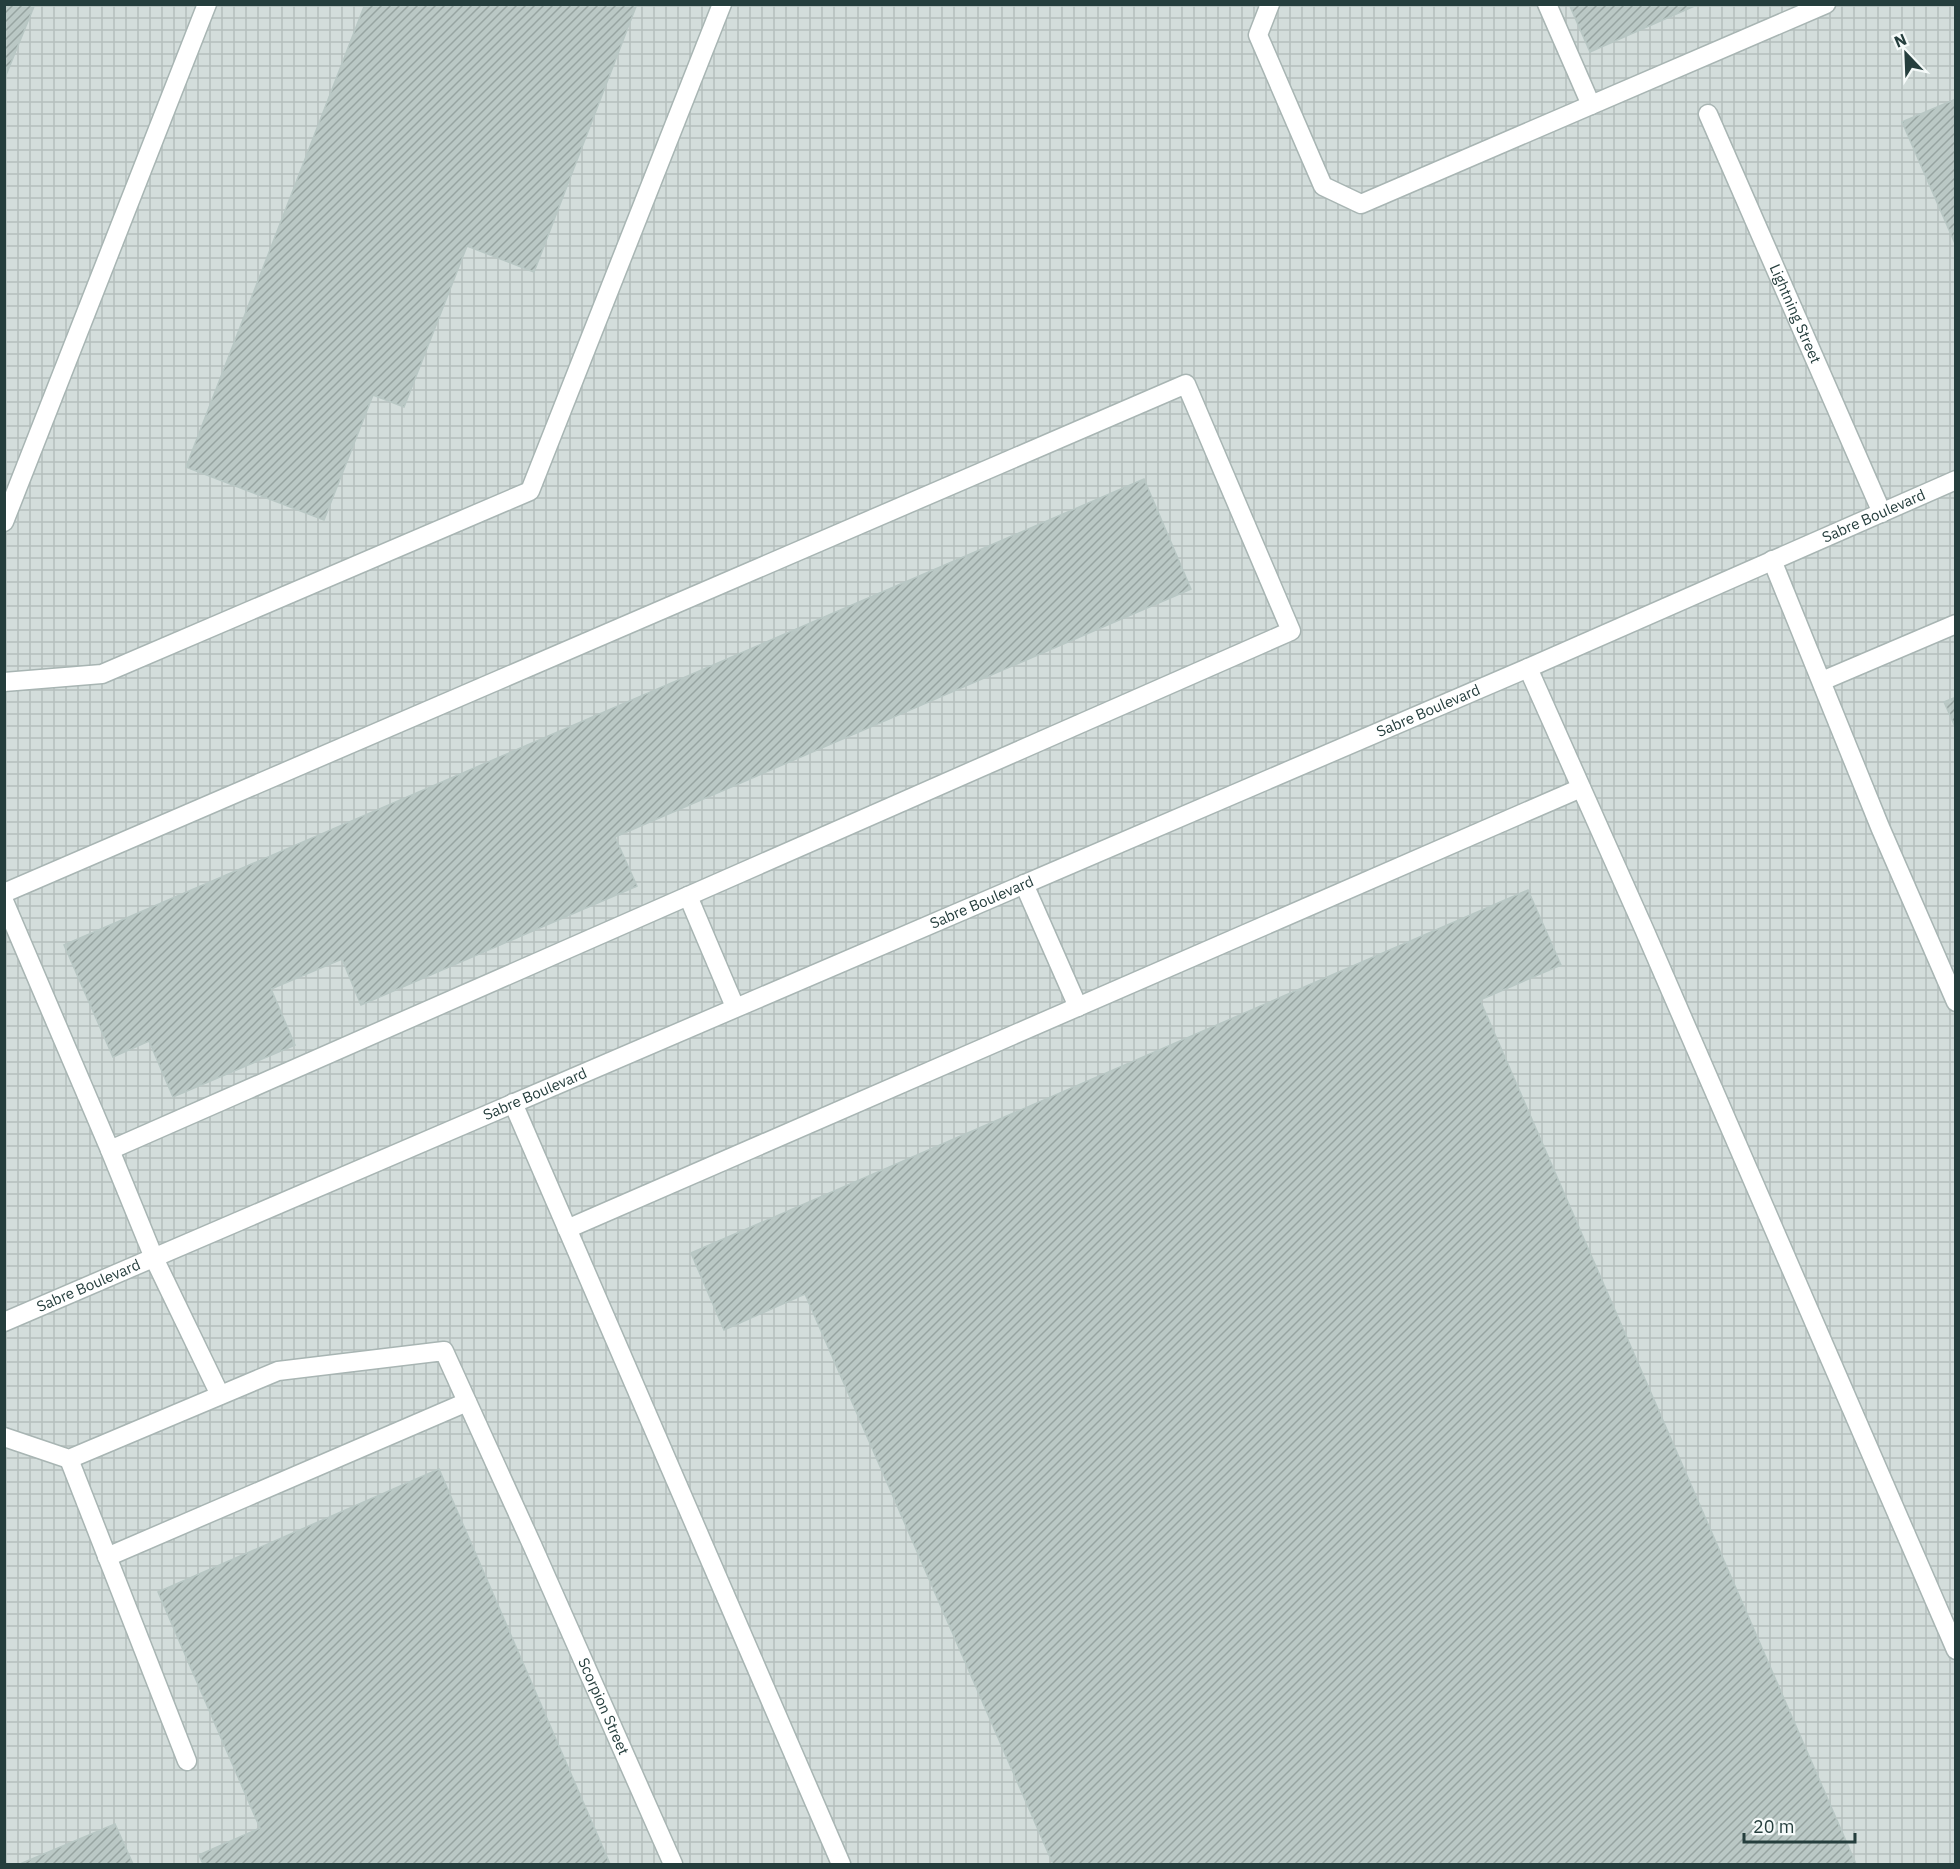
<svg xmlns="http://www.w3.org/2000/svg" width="1960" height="1869" viewBox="0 0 1960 1869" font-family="'IBM Plex Sans',sans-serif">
	<defs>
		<pattern id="industrial-grid" width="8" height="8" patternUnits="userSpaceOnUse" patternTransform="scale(1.5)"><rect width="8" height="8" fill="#d3dddb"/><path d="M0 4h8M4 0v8" fill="none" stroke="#b5bfbd"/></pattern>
		<pattern id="building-hatch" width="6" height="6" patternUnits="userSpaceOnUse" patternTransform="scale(1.5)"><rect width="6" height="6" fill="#bac8c5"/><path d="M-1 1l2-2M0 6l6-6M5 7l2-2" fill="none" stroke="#97a4a1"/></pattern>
	</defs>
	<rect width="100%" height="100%" fill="#e5edeb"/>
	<!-- industrial -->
	<rect fill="url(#industrial-grid)" x="5" y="5" width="1950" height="1859"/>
	<!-- building -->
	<g fill="url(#building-hatch)" stroke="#b8c7c4" stroke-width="1.5">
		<path d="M4,4H35L4,80Z"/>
		<path d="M365,4H637L534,272L467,246L404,407L373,395L324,520L186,467Z"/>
		<path d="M1569,4H1699L1590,52Z"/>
		<path d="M1956,99V246L1902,122Z"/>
		<path d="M1144,479L1191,589L615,837L637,886L361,1005L342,959L271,989L295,1045L173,1097L149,1041L113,1057L64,945Z"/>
		<path d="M1956,697V729L1944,702Z"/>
		<path d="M1528,890L1561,965L1480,1000L1856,1864H1053L805,1294L724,1330L691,1253Z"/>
		<path d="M439,1469L610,1864H203L199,1855L260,1828L158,1592Z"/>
		<path d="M115,1824L133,1864H20Z"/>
	</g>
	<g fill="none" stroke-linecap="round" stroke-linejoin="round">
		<!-- minor casing -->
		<g stroke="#a8b5b3" stroke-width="21">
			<g id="minor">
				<path d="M1270,4L1258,35L1323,186L1361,204L1826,4"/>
				<path d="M1547,4L1591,105"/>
				<path id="s1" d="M1708,114L1882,513"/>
				<path d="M4,522L207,4"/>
				<path d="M1772,560L1880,827L1956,1002"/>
				<path d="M1528,668L1644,929L1956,1650"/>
				<path d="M1822,681L1956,624"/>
				<path d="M4,682L102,674L530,491L722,4"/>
				<path d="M1024,884L1078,1007"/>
				<path d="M4,893L1186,384L1291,631L110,1150L4,901"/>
				<path d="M688,896L735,1007"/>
				<path d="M513,1103L841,1864"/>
				<path d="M110,1150L154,1258L220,1395"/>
				<path d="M567,1229L1581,788"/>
				<path id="s2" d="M4,1322L1528,668L1956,480"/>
				<path id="s3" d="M4,1437L69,1459L278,1371L444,1351L533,1547L673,1864"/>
				<path d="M69,1459L187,1761"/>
				<path d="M107,1557L467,1402"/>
			</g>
		</g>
		<!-- minor -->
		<use href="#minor" stroke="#fff" stroke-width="18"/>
	</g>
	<g text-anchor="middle" stroke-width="4.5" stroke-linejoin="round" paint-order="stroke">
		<!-- street labels -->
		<g font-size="15" fill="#253e3d" stroke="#f5faf9">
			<text dy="5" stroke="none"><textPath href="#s1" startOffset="218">Lightning Street</textPath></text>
			<text dy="5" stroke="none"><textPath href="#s2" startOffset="2036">Sabre Boulevard</textPath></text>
			<text dy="5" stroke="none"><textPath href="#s2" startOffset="1550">Sabre Boulevard</textPath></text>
			<text dy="5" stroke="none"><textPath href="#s2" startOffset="1064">Sabre Boulevard</textPath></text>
			<text dy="5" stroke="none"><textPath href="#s2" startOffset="578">Sabre Boulevard</textPath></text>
			<text dy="5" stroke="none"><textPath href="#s2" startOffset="92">Sabre Boulevard</textPath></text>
			<text dy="5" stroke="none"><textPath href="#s3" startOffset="852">Scorpion Street</textPath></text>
		</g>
	</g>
	<!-- border -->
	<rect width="1960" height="1869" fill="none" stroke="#253e3d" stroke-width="12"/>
	<!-- north arrow -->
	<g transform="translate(1906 54) rotate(337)" stroke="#f5faf9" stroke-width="4.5" paint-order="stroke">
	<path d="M0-4.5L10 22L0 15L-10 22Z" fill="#253e3d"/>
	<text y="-9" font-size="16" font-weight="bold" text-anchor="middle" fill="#253e3d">N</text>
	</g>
	<!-- scale -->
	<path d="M1744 1833v9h111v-9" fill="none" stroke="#253e3d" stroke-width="3"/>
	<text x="1753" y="1833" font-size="18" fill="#253e3d" stroke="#f5faf9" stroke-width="4.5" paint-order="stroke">20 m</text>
</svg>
